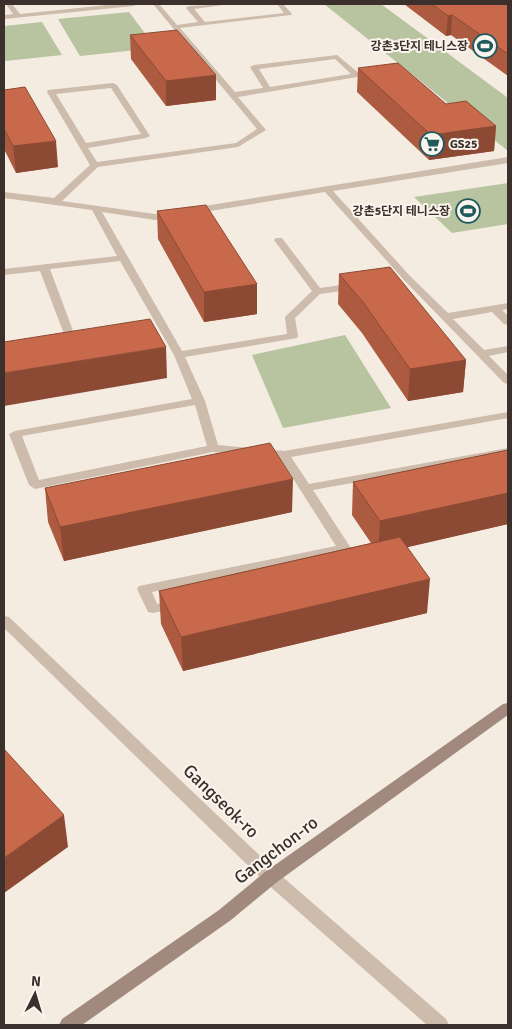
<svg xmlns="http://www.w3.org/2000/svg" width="512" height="1029" viewBox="0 0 512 1029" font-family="Signika,'Noto Sans KR',sans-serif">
	<rect width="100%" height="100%" fill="#f4ebe1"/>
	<!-- green -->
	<g fill="#b8c4a0">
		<path d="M324,4H381L508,98V151Z"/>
		<path d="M129,12L156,48L80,56L58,19Z"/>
		<path d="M42,22L62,55L5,61L4,26Z"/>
		<path d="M508,183V224L452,233L414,197Z"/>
		<path d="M345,335L391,408L283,428L252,355Z"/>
	</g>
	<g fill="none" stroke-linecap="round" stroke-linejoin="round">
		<!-- lane -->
		<g fill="#cdbbac" fill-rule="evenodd">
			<path d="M6,4H12L20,14L117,4H137L134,6L4,19V15L13,14Z"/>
			<path d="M153,4H159L177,25L198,22L186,8L189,6L230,4L194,9L205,22L284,13L277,4H283L292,14L291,15L180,28L235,92L263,88L250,67L254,65L337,55L361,75L357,77L238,97L266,130L238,147L98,167L62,201L155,214L176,212V216L155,220L102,212L182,351L287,334L285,317L312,291L274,240L276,238H282L320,288L355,283L360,286L355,289L320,294L295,318L298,336L297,338L185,357L205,401L218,445L284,451L508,412V418L291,457L309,484L508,448V455L313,490L360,562L358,565H348L341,553L152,592L157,604L177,600L182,601L184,604L182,607L153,613L148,612L137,589L139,586L336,546L280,458L213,452L35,489L29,485L9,434L15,431L192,399L174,355L120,261L50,269L79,347L74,350L69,347L40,271L4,275V269L117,256L92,210L4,198V192L54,198L90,165L47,92L48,90L113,83L117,85L150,136L146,138L88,148L97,162L236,143L257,129ZM335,59L351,74L270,87L259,69ZM111,88L141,134L86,143L56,94ZM195,405L207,446L39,480L22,436Z"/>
			<path d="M508,157V163L333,191L410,276L448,313L508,303V309L502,310L508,316V325L504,324L492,312L453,319L484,350L508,346V352L489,356L508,375V384L504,383L404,280L325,192L192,214L187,211L192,208Z"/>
		</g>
		<!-- street -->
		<path fill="#cdbbac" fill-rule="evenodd" d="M4,616L9,617L277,872L446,1019L449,1025H427L265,882L4,628Z"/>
		<!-- secondary -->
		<path fill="#a18a7d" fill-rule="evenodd" d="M508,703V715L277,882L231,920L82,1025H59L62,1019L219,910L265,872L503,704Z"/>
	</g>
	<!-- wall -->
	<g fill="#ac5a40">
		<path d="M404,4H508V76L451,35L446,36Z"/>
		<path d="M130,35L216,100L166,106L131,59Z"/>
		<path d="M358,68L446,104L496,126L494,151L429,160L357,92Z"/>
		<path d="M4,90L58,167L16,173L4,149Z"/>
		<path d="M157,211L257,284V314L204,322L158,239Z"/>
		<path d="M339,274L466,360L463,392L408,401L362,333L338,304Z"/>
		<path d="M508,450V524L407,547L427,613L183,671L161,624L159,591L371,543L352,515L353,482Z"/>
		<path d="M45,488L292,512L64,561L48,522Z"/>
	</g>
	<!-- shaded-wall -->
	<g fill="#8c4a34">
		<path d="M452,15L451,35L446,36L448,16Z"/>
		<path d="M216,75V100L166,106V81Z"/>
		<path d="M496,126L494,151L429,160L431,135Z"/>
		<path d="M56,141L58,167L16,173L13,146Z"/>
		<path d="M257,284V314L204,322V292Z"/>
		<path d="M166,347L167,378L4,406V373Z"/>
		<path d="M466,360L463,392L408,401L410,369Z"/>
		<path d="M293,479L292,512L64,561L60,527Z"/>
		<path d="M508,493V524L378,554L380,521Z"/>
		<path d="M430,579L427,613L183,671L181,637Z"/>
		<path d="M64,815L68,847L4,893V858Z"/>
	</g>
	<!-- building -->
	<g fill="#c8694b" stroke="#8c4a34">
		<path d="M432,4H508V54L452,15L448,16Z"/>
		<path d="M177,30L216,75L166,81L130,35Z"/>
		<path d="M398,63L446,104L466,101L496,126L431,135L358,68Z"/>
		<path d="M25,87L56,141L13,146L4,129V90Z"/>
		<path d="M206,205L257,284L204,292L157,211Z"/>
		<path d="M390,267L466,360L410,369L363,302L339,274Z"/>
		<path d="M150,319L166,347L4,373V342Z"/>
		<path d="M270,443L293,479L60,527L45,488Z"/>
		<path d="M508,450V493L380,521L353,482Z"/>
		<path d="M400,537L430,579L181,637L159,591Z"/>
		<path d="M4,749L64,815L4,858Z"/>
	</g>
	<!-- icons -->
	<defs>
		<g id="stadium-ring" transform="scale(1.25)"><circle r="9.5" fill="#fbf5ee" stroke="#1f5a5e" stroke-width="1.5"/><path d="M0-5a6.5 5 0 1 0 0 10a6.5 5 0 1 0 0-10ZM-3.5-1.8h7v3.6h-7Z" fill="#1f5a5e"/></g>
		<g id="supermarket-ring" transform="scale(1.25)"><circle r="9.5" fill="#fbf5ee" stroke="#1f5a5e" stroke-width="1.5"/><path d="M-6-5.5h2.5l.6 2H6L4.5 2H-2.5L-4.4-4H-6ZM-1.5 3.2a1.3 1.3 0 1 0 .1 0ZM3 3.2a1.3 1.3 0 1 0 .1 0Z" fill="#1f5a5e"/></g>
	</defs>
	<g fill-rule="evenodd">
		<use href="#stadium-ring" x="485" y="46"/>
		<use href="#supermarket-ring" x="432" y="144"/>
		<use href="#stadium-ring" x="468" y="211"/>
	</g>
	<g text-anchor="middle" stroke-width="4" stroke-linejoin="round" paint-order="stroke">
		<!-- far-poi labels -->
		<g font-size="12" font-weight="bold" fill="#3b302b" stroke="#fbf5ee" text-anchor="end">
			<text x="468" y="50">강촌3단지 테니스장</text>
			<text x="450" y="148" text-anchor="start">GS25</text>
			<text x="450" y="215">강촌5단지 테니스장</text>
		</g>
		<!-- near-street labels -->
		<g font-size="18" fill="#3b302b" stroke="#fbf5ee">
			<text transform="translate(221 801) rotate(44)" y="6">Gangseok-ro</text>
			<text transform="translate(276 850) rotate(-37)" y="6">Gangchon-ro</text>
		</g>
	</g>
	<!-- border -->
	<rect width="512" height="1029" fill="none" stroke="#3b302b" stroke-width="10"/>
	<!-- north arrow -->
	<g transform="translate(35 994) rotate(5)" stroke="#fbf5ee" stroke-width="4" paint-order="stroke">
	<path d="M0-4L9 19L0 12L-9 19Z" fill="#3b302b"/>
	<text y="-8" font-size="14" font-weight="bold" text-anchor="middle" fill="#3b302b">N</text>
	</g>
</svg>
